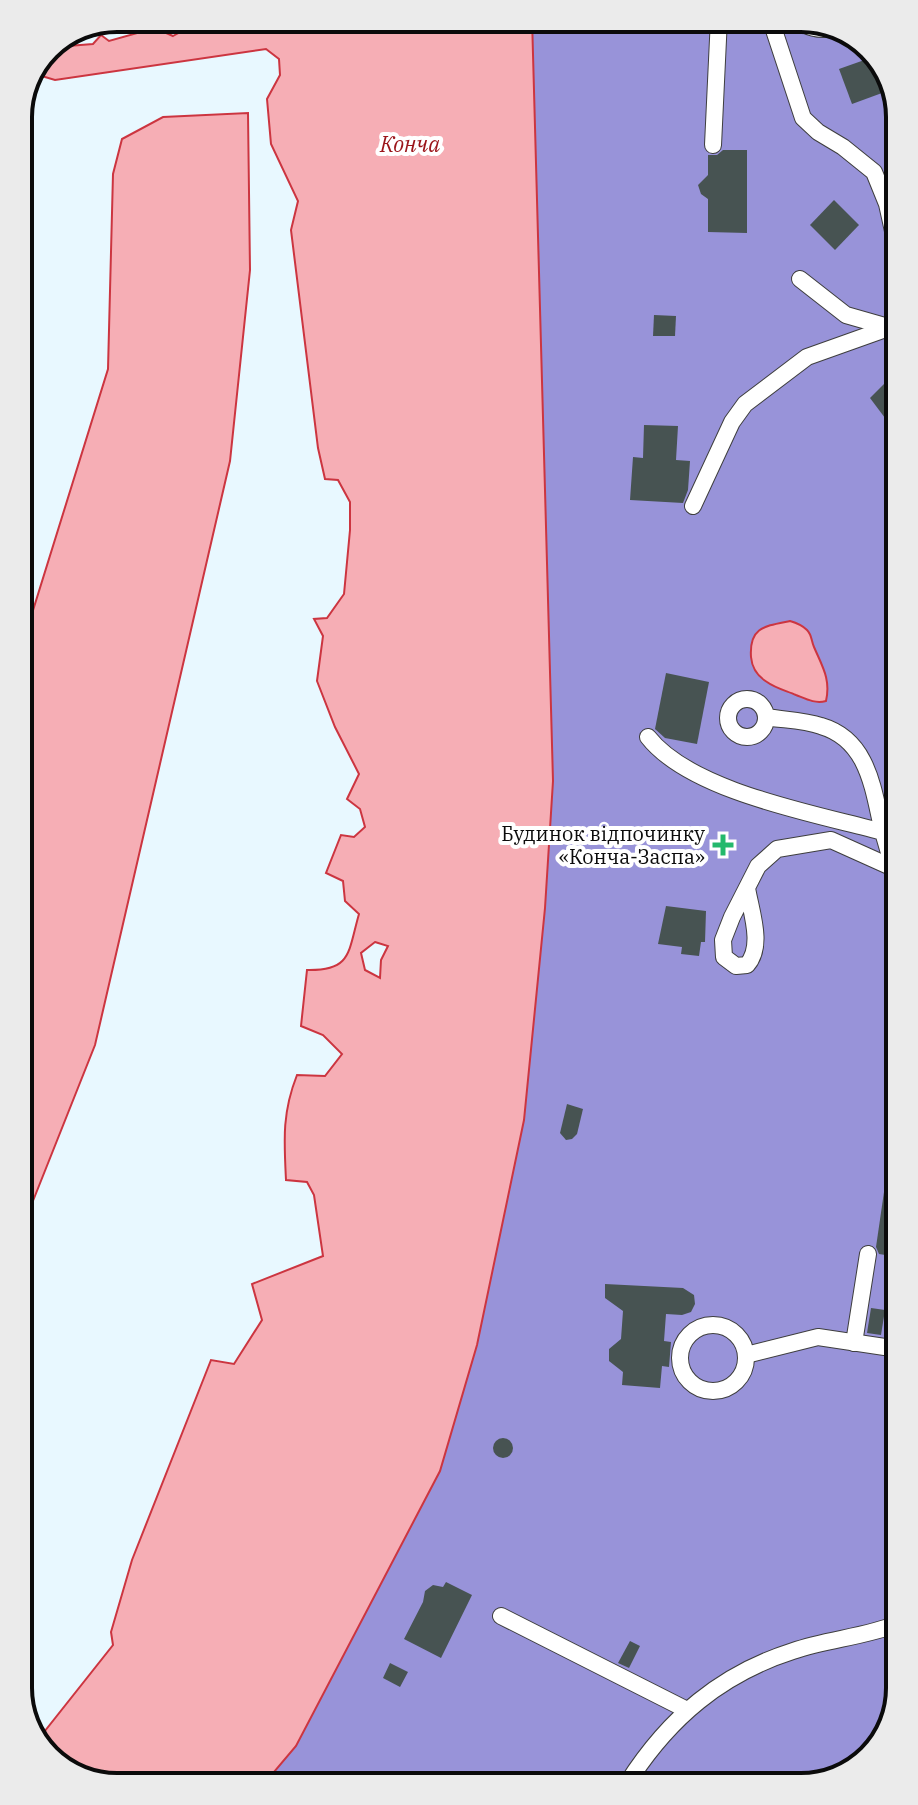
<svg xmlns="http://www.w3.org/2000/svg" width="918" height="1805" viewBox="0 0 918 1805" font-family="'IBM Plex Serif',serif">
	<rect width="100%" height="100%" fill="#e8f8ff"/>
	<!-- forest -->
	<path fill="#9893d9" d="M532,18H808L861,38L893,80L900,1688L883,1743L838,1780L263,1785L296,1746L440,1471L477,1345L524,1120L545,908L553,781Z"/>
	<!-- water -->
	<g fill="#f6aeb5" stroke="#cc3540" stroke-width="2" fill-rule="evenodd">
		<path d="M278,18H532L553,781L545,908L524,1120L477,1345L440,1471L296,1746L263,1785L110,1787L57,1767L37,1741L113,1645L111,1632L132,1560L211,1360L234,1364L262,1320L252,1284L323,1256L314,1195L307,1182L286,1180C284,1140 282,1113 297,1075L325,1076L342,1054L323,1035L301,1026L307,970C352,971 348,952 359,914L345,901L343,881L326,873L341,835L354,837L365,827L360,809L347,799L359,774L335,727L317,681L323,636L314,619L327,618L344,594L350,530V502L338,480L325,479L318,448L291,230L298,201L271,144L267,99L280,75L279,59L266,49L55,80L35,74L47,47L61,41L68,46L93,44L101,35L109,41L155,28L173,36C206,15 242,22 280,27ZM375,942L388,946L381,960L380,978L365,970L361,953Z"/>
		<path d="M248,113L250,270L230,461L95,1045L23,1226L21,649L108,369L113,174L122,139L163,117Z"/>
		<path d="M790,621C797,623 802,625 807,630C812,635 811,640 814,647C822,666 831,679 826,701C815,704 806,699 796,695C787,691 775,688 767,682C757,676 752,668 751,657C749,627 765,626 790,621Z"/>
	</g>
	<!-- building -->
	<g fill="#475352">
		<path d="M870,58L882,93L852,104L839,69Z"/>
		<path d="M723,150H747V233L708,232V199L701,194L698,185L708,175V155H717Z"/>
		<path d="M834,200L859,225L835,250L810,225Z"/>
		<path d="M654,315L676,316L675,336H653Z"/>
		<path d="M888,380L894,388V430L870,398Z"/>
		<path d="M644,425L678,426L676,460L690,461L688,490L683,503L630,500L633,457L643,458Z"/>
		<path d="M666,673L709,682L697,744L665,738L655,729Z"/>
		<path d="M666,906L706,911L705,942H701L699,956L681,954L682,947L658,944Z"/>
		<path d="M567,1104L583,1109L577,1134L572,1139L566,1140L560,1133Z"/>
		<path d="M884,1192L898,1194V1257L879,1254L876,1247Z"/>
		<path d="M605,1284L683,1288L694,1295L695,1304L691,1312L682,1315L666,1314L664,1341L671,1342L669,1367L662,1366L660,1388L622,1385L623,1372L609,1361V1349L621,1339L623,1311L605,1298Z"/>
		<path d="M871,1308L885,1310L881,1335L867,1333Z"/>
		<circle cx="503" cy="1448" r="10"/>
		<path d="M446,1582L472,1595L441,1658L404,1639L423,1602L425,1591L433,1585L443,1587Z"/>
		<path d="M630,1641L640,1646L629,1668L618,1663Z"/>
		<path d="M390,1663L408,1672L400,1687L383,1678Z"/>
	</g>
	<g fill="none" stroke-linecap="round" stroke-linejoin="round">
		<!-- minor casing -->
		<g stroke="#3e3e3e" stroke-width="18">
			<g id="minor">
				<path d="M770,18L803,118L818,132L843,147L874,172L887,204L893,231"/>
				<path d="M795,18C808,28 818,31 834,28"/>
				<path d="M713,145L719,18"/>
				<path d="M800,279L846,315L888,327"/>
				<path d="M693,506L732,422L745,404L807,357L894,326"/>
				<circle cx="747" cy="718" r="19"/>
				<path d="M766,717C784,720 804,720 821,726C869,740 873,790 883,832"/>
				<path d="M648,737C691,792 817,814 883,832L896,877"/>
				<path d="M747,888C751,912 764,946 747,965L736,966L724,957L723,940L732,917L758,866L777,849L831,840L891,867"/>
				<circle cx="713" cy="1358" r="33"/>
				<path d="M854,1343L868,1254"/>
				<path d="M746,1355L818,1337L898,1349"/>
				<path d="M501,1616L687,1710"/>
				<path d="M628,1782C669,1718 721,1674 793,1651C828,1639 865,1637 900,1623"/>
			</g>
		</g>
		<!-- minor -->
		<use href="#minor" stroke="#fff" stroke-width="16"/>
	</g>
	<!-- markers -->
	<path fill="#24b96c" stroke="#fff" stroke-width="3" d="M719 833h8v8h8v8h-8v8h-8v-8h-8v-8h8z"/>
	<g text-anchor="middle" stroke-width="8" stroke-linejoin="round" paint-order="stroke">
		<!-- poi labels -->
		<g font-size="20" fill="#0b0b0b" stroke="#fff" text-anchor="end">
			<text x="705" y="841">Будинок відпочинку<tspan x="705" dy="23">«Конча-Заспа»</tspan></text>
		</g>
		<!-- water labels -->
		<g font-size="22" font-style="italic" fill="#9b151a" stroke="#fff">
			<text x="410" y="152">Конча</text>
		</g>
	</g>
	<!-- crop -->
	<path d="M0 0H918V1805H0ZM117 32H801A85 85 0 0 1 886 117V1688A85 85 0 0 1 801 1773H117A85 85 0 0 1 32 1688V117A85 85 0 0 1 117 32Z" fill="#ebebeb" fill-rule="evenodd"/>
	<path fill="none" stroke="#0b0b0b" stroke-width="4" d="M117 32H801A85 85 0 0 1 886 117V1688A85 85 0 0 1 801 1773H117A85 85 0 0 1 32 1688V117A85 85 0 0 1 117 32Z"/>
</svg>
